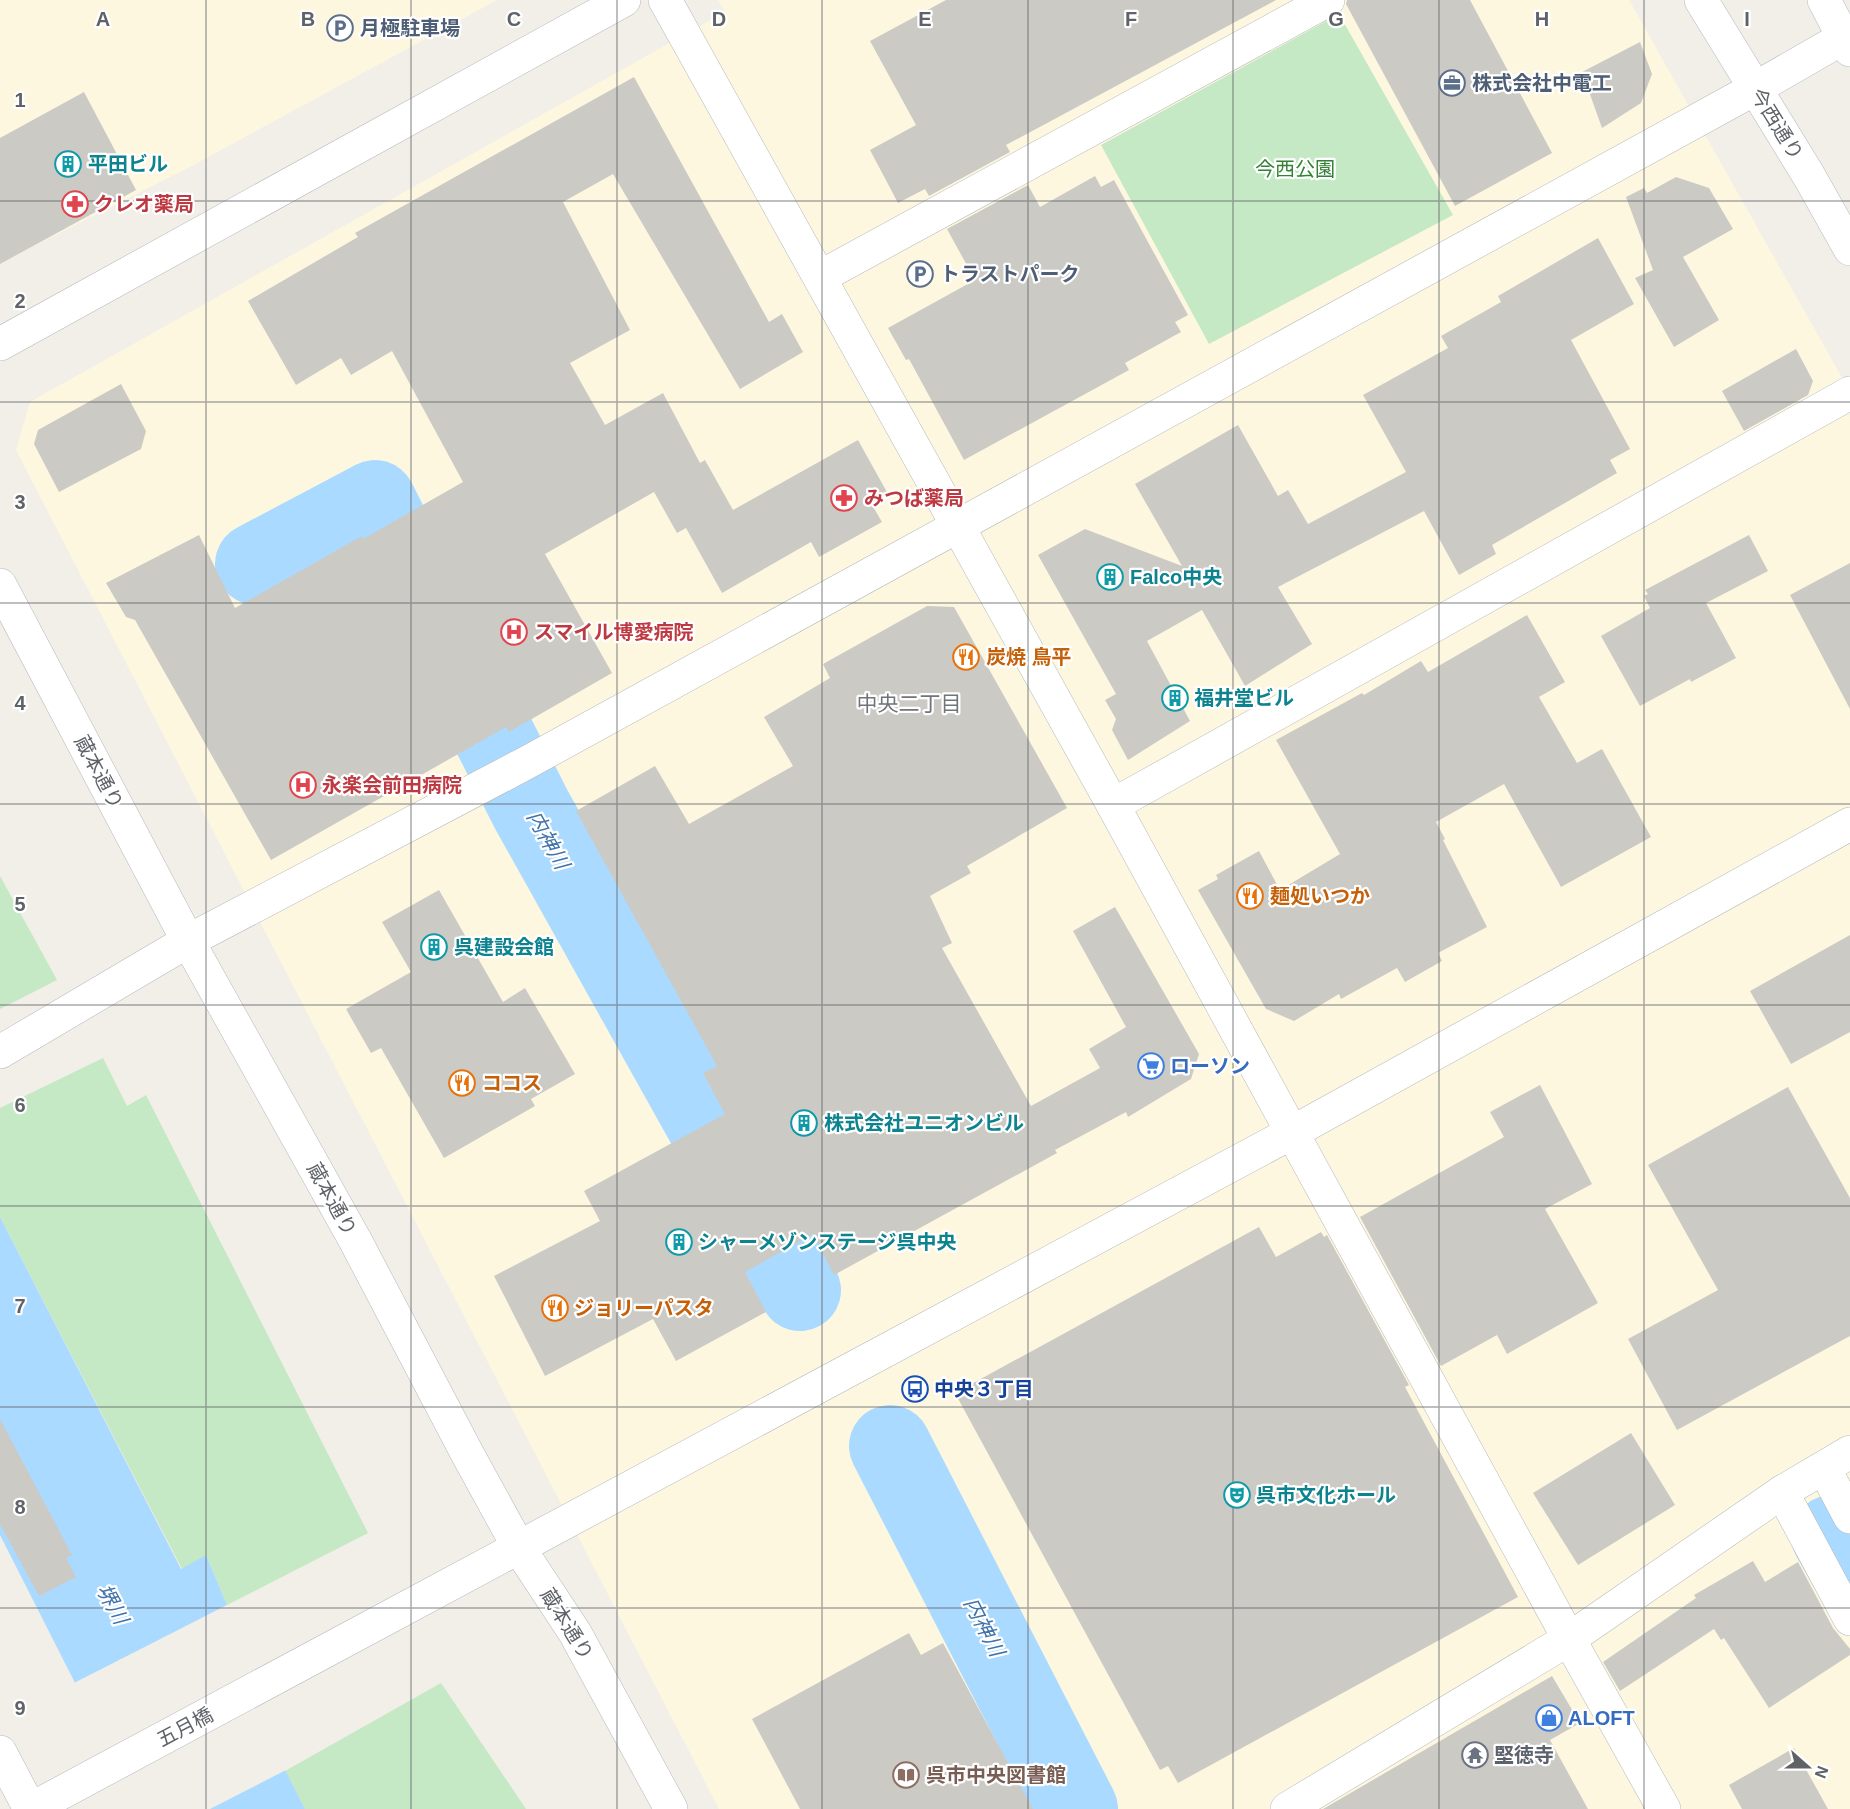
<svg xmlns="http://www.w3.org/2000/svg" width="1850" height="1809" viewBox="0 0 1850 1809" font-family="Arial,'Noto Sans JP',sans-serif">
	<rect width="100%" height="100%" fill="#f1efe8"/>
	<!-- commercial -->
	<g fill="#fef7e0">
		<path d="M0,0H497L186,169L0,263Z"/>
		<path d="M718,0H1629L1850,392V1809H719L16,450L30,402L725,12Z"/>
	</g>
	<!-- green -->
	<g fill="#c5e8c5">
		<path d="M1339,14L1453,215L1209,344L1101,145Z"/>
		<path d="M0,876L57,980L0,1009Z"/>
		<path d="M103,1058L127,1106L146,1095L368,1533L227,1605L206,1555L182,1569L0,1217V1108Z"/>
		<path d="M441,1683L526,1809H305L285,1771Z"/>
	</g>
	<!-- water -->
	<path fill="#aadaff" d="M0,1217L181,1569L206,1555L227,1605L206,1616L305,1809H139L0,1535Z"/>
	<!-- pier -->
	<path fill="#f1efe8" d="M227,1605L228,1608L210,1617L288,1769L210,1809H135L72,1684Z"/>
	<g fill="none" stroke-linecap="round" stroke-linejoin="round">
		<!-- river -->
		<g stroke="#aadaff" stroke-width="82">
			<path d="M256,564L375,501L531,809L800,1290"/>
			<path d="M890,1446L1077,1809"/>
			<path d="M1832,1536L1850,1568"/>
		</g>
	</g>
	<!-- building -->
	<g fill="#cccac5">
		<path d="M946,0H1276L1006,145L1010,152L929,196L925,189L898,203L870,150L916,125L870,41Z"/>
		<path d="M1347,0H1470L1552,153L1455,206L1346,4Z"/>
		<path d="M1640,42L1652,74L1641,103L1602,128L1582,72Z"/>
		<path d="M634,77L769,322L782,314L803,352L740,389L613,174L563,202L630,330L570,363L605,425L663,393L700,463L705,460L733,510L858,440L888,494L871,503L882,522L819,557L811,542L722,593L686,528L677,533L654,492L545,554L612,673L509,732L506,727L271,860L135,620L126,617L106,583L199,535L235,608L362,536L363,539L463,482L392,351L351,375L341,358L296,385L248,301L358,237L355,233Z"/>
		<path d="M84,92L136,190L0,264V138Z"/>
		<path d="M1095,176L1101,187L1114,180L1188,315L1175,322L1181,332L1125,363L1129,370L964,460L909,359L906,360L888,328L975,280L947,229L1028,185L1040,207Z"/>
		<path d="M1676,177L1709,188L1733,229L1683,257L1719,320L1674,347L1635,278L1653,270L1626,197L1644,188L1647,193Z"/>
		<path d="M1598,238L1634,304L1571,340L1630,449L1610,460L1617,473L1492,545L1496,554L1459,575L1424,511L1278,587L1312,644L1245,686L1202,610L1147,641L1190,721L1128,760L1112,730L1116,719L1105,700L1116,694L1038,555L1085,529L1182,566L1135,484L1238,425L1278,496L1288,490L1308,524L1406,472L1363,395L1448,348L1441,336L1501,302L1498,296Z"/>
		<path d="M1796,349L1813,381L1808,395L1744,431L1722,391Z"/>
		<path d="M121,384L146,431L141,449L59,492L34,444L38,430Z"/>
		<path d="M1749,535L1768,571L1706,603L1736,658L1691,682L1690,679L1640,706L1601,636L1650,608L1644,596L1648,594L1645,590Z"/>
		<path d="M1850,563V709L1790,595Z"/>
		<path d="M927,606L954,607L1067,808L967,866L971,873L930,896L952,943L942,948L1031,1106L1100,1068L1089,1049L1126,1027L1073,931L1115,907L1199,1054L1191,1079L1128,1117L1126,1112L1055,1150L1057,1153L834,1275L813,1234L745,1272L766,1312L676,1361L653,1319L545,1376L494,1276L600,1221L584,1191L725,1114L703,1073L717,1066L576,811L655,766L689,824L793,766L764,717L830,678L823,664Z"/>
		<path d="M1527,615L1565,682L1539,697L1577,763L1602,749L1651,837L1561,887L1504,784L1436,822L1445,839L1443,840L1487,927L1438,953L1442,961L1405,982L1397,968L1341,999L1339,994L1294,1021L1266,1009L1198,890L1218,879L1216,875L1259,851L1280,890L1340,854L1276,740L1362,693L1364,695L1421,661L1428,672Z"/>
		<path d="M439,890L503,1002L525,988L575,1074L531,1099L535,1106L444,1158L381,1048L371,1053L346,1009L411,972L382,922Z"/>
		<path d="M1850,935V1032L1791,1064L1750,991Z"/>
		<path d="M1540,1085L1592,1184L1545,1209L1598,1303L1507,1354L1497,1335L1441,1366L1360,1217L1504,1137L1490,1112Z"/>
		<path d="M1788,1087L1850,1198V1336L1677,1430L1628,1339L1718,1290L1648,1165Z"/>
		<path d="M1259,1227L1276,1257L1321,1232L1324,1237L1327,1235L1409,1385L1405,1387L1518,1597L1178,1783L1168,1766L1160,1770L955,1393Z"/>
		<path d="M0,1419L72,1555L66,1558L76,1577L39,1596L0,1524Z"/>
		<path d="M1631,1433L1675,1505L1578,1565L1533,1493Z"/>
		<path d="M1753,1561L1765,1582L1798,1562L1833,1628L1850,1649V1655L1769,1708L1724,1638L1721,1640L1714,1629L1620,1691L1603,1662L1696,1598L1694,1595Z"/>
		<path d="M909,1633L921,1655L943,1643L1033,1809H800L752,1719Z"/>
		<path d="M1552,1676L1580,1723L1550,1740L1588,1809H1323Z"/>
		<path d="M1794,1748L1828,1809H1742L1729,1785Z"/>
	</g>
	<g fill="none" stroke-linecap="round" stroke-linejoin="round">
		<!-- minor casing -->
		<g stroke="#b5b8bc" stroke-width="34">
			<g id="minor">
				<path d="M665,0L1113,805L1569,1639L1664,1809"/>
				<path d="M1701,0L1809,176L1850,249"/>
				<path d="M1824,0L1850,50"/>
				<path d="M820,277L1328,0"/>
				<path d="M0,344L624,0"/>
				<path d="M0,585L188,941L355,1240L468,1455L519,1548L575,1633L671,1809"/>
				<path d="M1113,805L1850,393"/>
				<path d="M0,1052L188,941L526,763L1756,88L1850,34"/>
				<path d="M1824,1468L1850,1517"/>
				<path d="M1782,1492L1850,1619"/>
				<path d="M0,1752L30,1809"/>
				<path d="M31,1809L1293,1132L1850,824"/>
				<path d="M1287,1809L1569,1639L1782,1492L1850,1452"/>
			</g>
		</g>
		<!-- minor -->
		<use href="#minor" stroke="#fff" stroke-width="33"/>
	</g>
	<!-- grid -->
	<path fill="none" stroke="#5f6368" stroke-width="1.5" stroke-opacity="0.55" d="M206,0V1809M411,0V1809M617,0V1809M822,0V1809M1028,0V1809M1233,0V1809M1439,0V1809M1644,0V1809M0,201H1850M0,402H1850M0,603H1850M0,804H1850M0,1005H1850M0,1206H1850M0,1407H1850M0,1608H1850"/>
	<!-- icons -->
	<defs>
		<g id="parking-ring" transform="scale(1.35)"><circle r="9.5" fill="#fff" stroke="#5c6f8a" stroke-width="1.5"/><path d="M-3.5-5.5H1a3.5 3.5 0 0 1 0 7H-1V5.5H-3.5ZM-1-3.4V-.6H.8a1.4 1.4 0 0 0 0-2.8Z" fill="#5c6f8a"/></g>
		<g id="office-ring" transform="scale(1.35)"><circle r="9.5" fill="#fff" stroke="#5c6f8a" stroke-width="1.5"/><path d="M-6-3h4V-5.5h4V-3h4V5H-6ZM-1-4.5V-3h2v-1.5ZM-6 0V1H6V0Z" fill="#5c6f8a"/></g>
		<g id="building-ring" transform="scale(1.35)"><circle r="9.5" fill="#fff" stroke="#0f9aa8" stroke-width="1.5"/><path d="M-4-6H4V6H1V3H-1V6H-4ZM-2.5-4.3h1.7v1.8h-1.7ZM.8-4.3h1.7v1.8H.8ZM-2.5-1h1.7V.8h-1.7ZM.8-1h1.7V.8H.8Z" fill="#0f9aa8"/></g>
		<g id="pharmacy-ring" transform="scale(1.35)"><circle r="9.5" fill="#fff" stroke="#e0444e" stroke-width="1.5"/><path d="M-2-6h4v4h4v4h-4v4h-4v-4h-4v-4h4Z" fill="#e0444e"/></g>
		<g id="hospital-ring" transform="scale(1.35)"><circle r="9.5" fill="#fff" stroke="#e0444e" stroke-width="1.5"/><path d="M-5-5h3v3.5h4V-5h3V5h-3V1.5h-4V5h-3Z" fill="#e0444e"/></g>
		<g id="restaurant-ring" transform="scale(1.35)"><circle r="9.5" fill="#fff" stroke="#e8710a" stroke-width="1.5"/><path d="M-5-6h1v4h1v-4h1v4h1v-4h1v5L-1.5 .5V6h-2V.5L-5-1ZM5-6V6H3V1.5H1.5Q1.5-4 5-6Z" fill="#e8710a"/></g>
		<g id="supermarket-ring" transform="scale(1.35)"><circle r="9.5" fill="#fff" stroke="#3f7fe0" stroke-width="1.5"/><path d="M-6-5.5h2.5l.6 2H6L4.5 2H-2.5L-4.4-4H-6ZM-1.5 3.2a1.3 1.3 0 1 0 .1 0ZM3 3.2a1.3 1.3 0 1 0 .1 0Z" fill="#3f7fe0"/></g>
		<g id="bus-ring" transform="scale(1.35)"><circle r="9.5" fill="#fff" stroke="#1a4fb4" stroke-width="1.5"/><path d="M-5-6H5V4H4V6H2V4H-2V6H-4V4H-5ZM-3.5-4V0h7V-4ZM-3.5 1.2v1.5H-2V1.2ZM2 1.2v1.5H3.5V1.2Z" fill="#1a4fb4"/></g>
		<g id="theatre-ring" transform="scale(1.35)"><circle r="9.5" fill="#fff" stroke="#0f9aa8" stroke-width="1.5"/><path d="M-5-5.5Q0-4 5-5.5V0Q5 5 0 6Q-5 5-5 0ZM-3.3-2.5H-1v1.5H-3.3ZM1-2.5H3.3v1.5H1ZM-2.8 1Q0 5.5 2.8 1Z" fill="#0f9aa8"/></g>
		<g id="shop-ring" transform="scale(1.35)"><circle r="9.5" fill="#fff" stroke="#3f7fe0" stroke-width="1.5"/><path d="M-5-2.5h2.3a2.7 3.5 0 0 1 5.4 0H5L5.5 6h-11ZM-1.5-2.5h3a1.5 2.3 0 0 0-3 0Z" fill="#3f7fe0"/></g>
		<g id="temple-ring" transform="scale(1.35)"><circle r="9.5" fill="#fff" stroke="#6b7280" stroke-width="1.5"/><path d="M0-6L5-2H3V0L6.5 2.5H4V6H1.5V3h-3V6H-4V2.5H-6.5L-3 0V-2H-5Z" fill="#6b7280"/></g>
		<g id="library-ring" transform="scale(1.35)"><circle r="9.5" fill="#fff" stroke="#8d6e63" stroke-width="1.5"/><path d="M-6-4Q-3-5.5-.7-3.5V5Q-3 3-6 4ZM6-4Q3-5.5 .7-3.5V5Q3 3 6 4Z" fill="#8d6e63"/></g>
	</defs>
	<g fill-rule="evenodd">
		<use href="#parking-ring" x="340" y="28"/>
		<use href="#office-ring" x="1452" y="83"/>
		<use href="#building-ring" x="68" y="164"/>
		<use href="#pharmacy-ring" x="75" y="204"/>
		<use href="#parking-ring" x="920" y="274"/>
		<use href="#pharmacy-ring" x="844" y="498"/>
		<use href="#building-ring" x="1110" y="577"/>
		<use href="#hospital-ring" x="514" y="632"/>
		<use href="#restaurant-ring" x="966" y="657"/>
		<use href="#building-ring" x="1175" y="698"/>
		<use href="#hospital-ring" x="303" y="785"/>
		<use href="#restaurant-ring" x="1250" y="896"/>
		<use href="#building-ring" x="434" y="947"/>
		<use href="#supermarket-ring" x="1151" y="1066"/>
		<use href="#restaurant-ring" x="462" y="1083"/>
		<use href="#building-ring" x="804" y="1123"/>
		<use href="#building-ring" x="679" y="1242"/>
		<use href="#restaurant-ring" x="555" y="1308"/>
		<use href="#bus-ring" x="915" y="1389"/>
		<use href="#theatre-ring" x="1237" y="1495"/>
		<use href="#shop-ring" x="1549" y="1718"/>
		<use href="#temple-ring" x="1475" y="1755"/>
		<use href="#library-ring" x="906" y="1775"/>
	</g>
	<g text-anchor="middle" stroke-width="4.5" stroke-linejoin="round" paint-order="stroke">
		<!-- service labels -->
		<g font-size="20" font-weight="bold" fill="#4e5e75" stroke="#fff" text-anchor="start">
			<text x="360" y="35">月極駐車場</text>
			<text x="1472" y="90">株式会社中電工</text>
			<text x="940" y="281">トラストパーク</text>
		</g>
		<!-- street labels -->
		<g font-size="20" fill="#5f6368" stroke="#fff">
			<text transform="translate(1777 124) rotate(58)" y="7">今西通り</text>
			<text transform="translate(99 772) rotate(62)" y="7">蔵本通り</text>
			<text transform="translate(332 1199) rotate(61)" y="7">蔵本通り</text>
			<text transform="translate(567 1624) rotate(58)" y="7">蔵本通り</text>
			<text transform="translate(185 1727) rotate(-28)" y="7">五月橋</text>
		</g>
		<!-- culture labels -->
		<g font-size="20" font-weight="bold" fill="#0d838f" stroke="#fff" text-anchor="start">
			<text x="88" y="171">平田ビル</text>
			<text x="1130" y="584">Falco中央</text>
			<text x="1194" y="705">福井堂ビル</text>
			<text x="454" y="954">呉建設会館</text>
			<text x="824" y="1130">株式会社ユニオンビル</text>
			<text x="698" y="1249">シャーメゾンステージ呉中央</text>
			<text x="1256" y="1502">呉市文化ホール</text>
		</g>
		<!-- park labels -->
		<g font-size="20" fill="#348238" stroke="#fff">
			<text x="1295" y="176">今西公園</text>
		</g>
		<!-- health labels -->
		<g font-size="20" font-weight="bold" fill="#be3a42" stroke="#fff" text-anchor="start">
			<text x="94" y="211">クレオ薬局</text>
			<text x="864" y="505">みつば薬局</text>
			<text x="534" y="639">スマイル博愛病院</text>
			<text x="322" y="792">永楽会前田病院</text>
		</g>
		<!-- food labels -->
		<g font-size="20" font-weight="bold" fill="#c56008" stroke="#fff" text-anchor="start">
			<text x="986" y="664">炭焼 鳥平</text>
			<text x="1270" y="903">麺処いつか</text>
			<text x="482" y="1090">ココス</text>
			<text x="574" y="1315">ジョリーパスタ</text>
		</g>
		<!-- shop labels -->
		<g font-size="20" font-weight="bold" fill="#366cbe" stroke="#fff" text-anchor="start">
			<text x="1170" y="1073">ローソン</text>
			<text x="1568" y="1725">ALOFT</text>
		</g>
		<!-- transit labels -->
		<g font-size="20" font-weight="bold" fill="#164399" stroke="#fff" text-anchor="start">
			<text x="934" y="1396">中央３丁目</text>
		</g>
		<!-- worship labels -->
		<g font-size="20" font-weight="bold" fill="#5b616d" stroke="#fff" text-anchor="start">
			<text x="1494" y="1762">堅徳寺</text>
		</g>
		<!-- education labels -->
		<g font-size="20" font-weight="bold" fill="#785e54" stroke="#fff" text-anchor="start">
			<text x="926" y="1782">呉市中央図書館</text>
		</g>
		<!-- neighbourhood labels -->
		<g font-size="21" fill="#70757a" stroke="#fff">
			<text x="909" y="711">中央二丁目</text>
		</g>
		<!-- water labels -->
		<g font-size="21" font-style="italic" fill="#4174aa" stroke="#fff">
			<text transform="translate(548 840) rotate(61)" y="7">内神川</text>
			<text transform="translate(112 1604) rotate(61)" y="7">堺川</text>
			<text transform="translate(984 1627) rotate(63)" y="7">内神川</text>
		</g>
	</g>
	<g font-size="20" text-anchor="middle" font-weight="bold" fill="#5f6368" stroke="#fff" stroke-width="4.5" stroke-linejoin="round" paint-order="stroke">
		<text x="103" y="26">A</text>
		<text x="308" y="26">B</text>
		<text x="514" y="26">C</text>
		<text x="719" y="26">D</text>
		<text x="925" y="26">E</text>
		<text x="1131" y="26">F</text>
		<text x="1336" y="26">G</text>
		<text x="1542" y="26">H</text>
		<text x="1747" y="26">I</text>
		<text x="20" y="107">1</text>
		<text x="20" y="308">2</text>
		<text x="20" y="509">3</text>
		<text x="20" y="710">4</text>
		<text x="20" y="911">5</text>
		<text x="20" y="1112">6</text>
		<text x="20" y="1313">7</text>
		<text x="20" y="1514">8</text>
		<text x="20" y="1715">9</text>
	</g>
	<!-- north arrow -->
	<g transform="translate(1808 1767) rotate(111)" stroke="#ffffff" stroke-width="4.5" paint-order="stroke">
	<path d="M0-4.5L10 22L0 15L-10 22Z" fill="#5f6368"/>
	<text y="-9" font-size="16" font-weight="bold" text-anchor="middle" fill="#5f6368">N</text>
	</g>
</svg>
